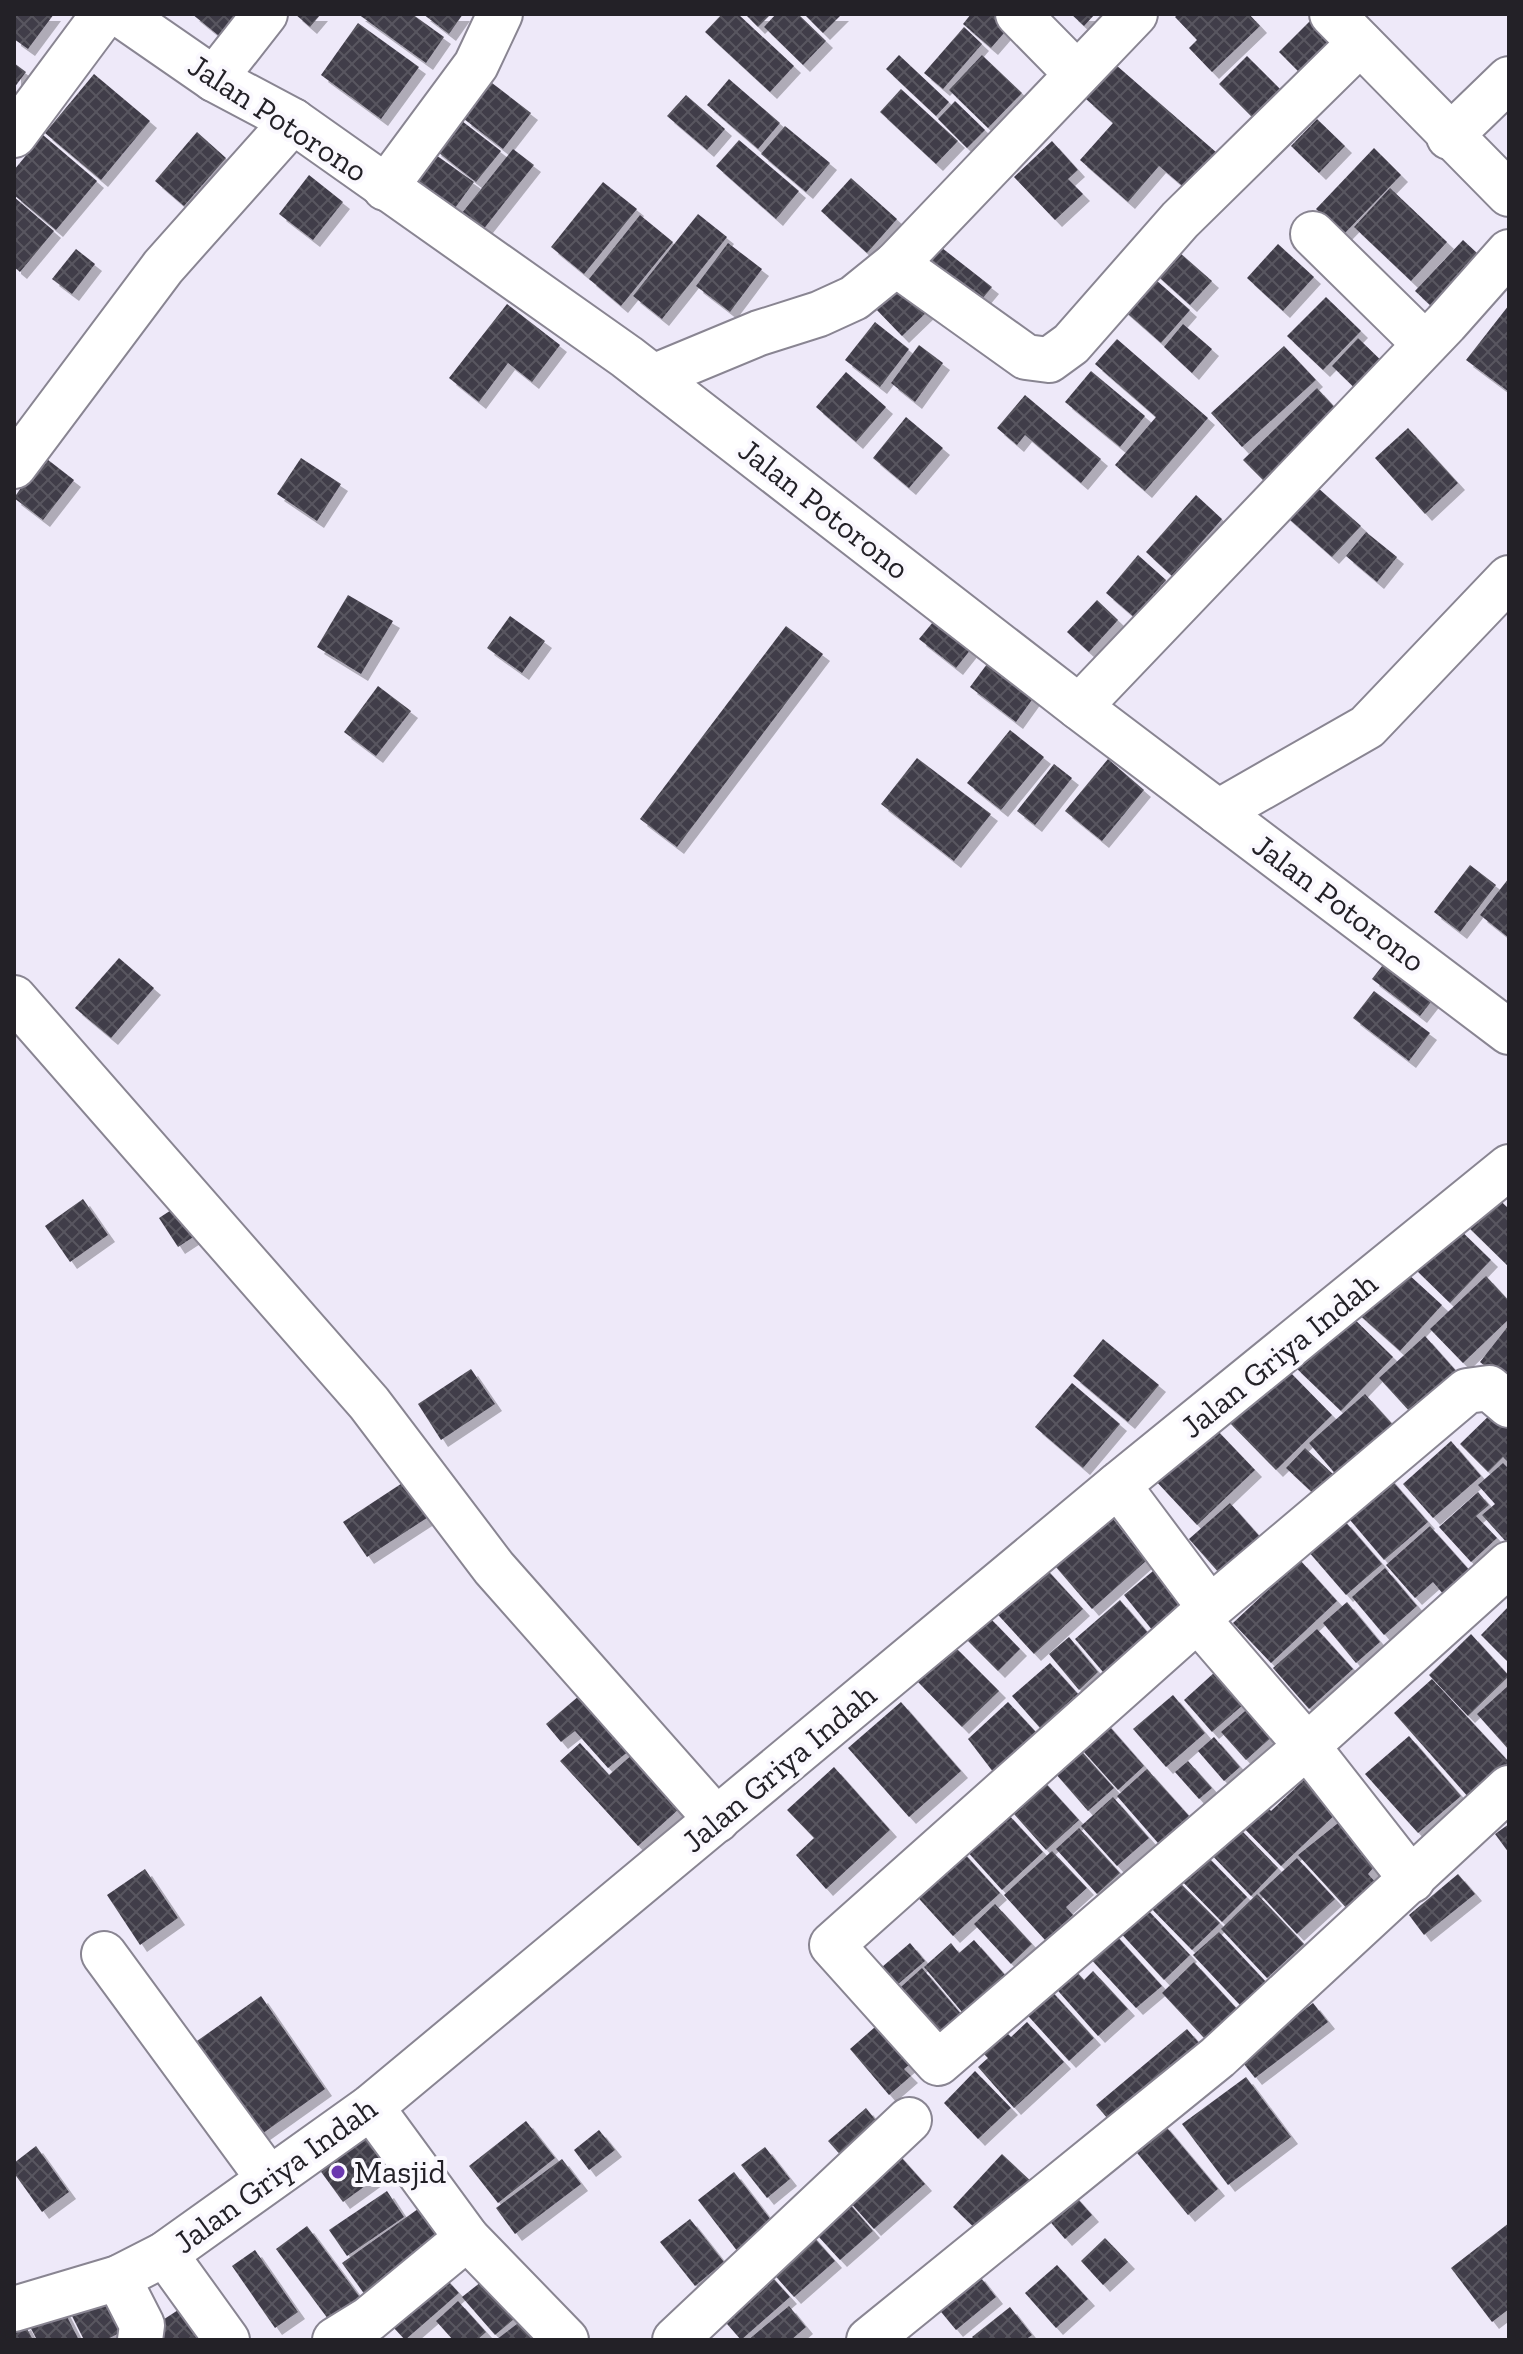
<svg xmlns="http://www.w3.org/2000/svg" width="1523" height="2354" viewBox="0 0 1523 2354" font-family="'Zilla Slab',serif">
	<defs>
		<pattern id="building-cross-hatch" width="8" height="8" patternUnits="userSpaceOnUse" patternTransform="scale(2)"><rect width="8" height="8" fill="#403c48"/><path d="M0 0l8 8M0 8l8-8" fill="none" stroke="#595660"/></pattern>
		<filter id="shadow"><feDropShadow dx="7" dy="7" stdDeviation="0" flood-color="#0004"/></filter>
	</defs>
	<rect width="100%" height="100%" fill="#eee9f9"/>
	<!-- building -->
	<g fill="url(#building-cross-hatch)" filter="url(#shadow)">
		<path d="M14,14H54L28,49L14,39Z"/>
		<path d="M192,14H261L234,48Z"/>
		<path d="M295,14H321L310,27Z"/>
		<path d="M358,14H412L444,37L426,63Z"/>
		<path d="M423,14H463L449,34Z"/>
		<path d="M722,14H738L794,66L770,92L705,32Z"/>
		<path d="M745,14H771L758,27Z"/>
		<path d="M776,14H798L826,41L803,65L764,27Z"/>
		<path d="M804,14H842L823,33Z"/>
		<path d="M971,14H1012L1017,18L991,48L963,24Z"/>
		<path d="M1071,14H1095L1084,26Z"/>
		<path d="M1178,14H1249L1260,26L1212,72L1189,48L1197,40L1175,17Z"/>
		<path d="M1313,18L1340,45L1306,79L1279,52Z"/>
		<path d="M358,23L419,67L381,119L321,75Z"/>
		<path d="M964,27L982,44L943,89L924,73Z"/>
		<path d="M899,55L949,102L936,116L886,69Z"/>
		<path d="M982,55L1022,93L988,128L949,90Z"/>
		<path d="M1247,56L1283,92L1255,120L1219,84Z"/>
		<path d="M14,63L26,72L14,88Z"/>
		<path d="M1116,65L1217,153L1186,189L1159,166L1128,202L1080,160L1113,123L1086,99Z"/>
		<path d="M94,74L150,121L101,180L45,133Z"/>
		<path d="M729,79L780,123L758,149L707,105Z"/>
		<path d="M492,83L531,113L503,149L464,119Z"/>
		<path d="M901,89L958,141L936,164L880,112Z"/>
		<path d="M686,95L725,129L707,150L667,116Z"/>
		<path d="M955,101L985,130L967,148L938,119Z"/>
		<path d="M458,118L501,151L476,182L434,149Z"/>
		<path d="M1317,119L1345,146L1319,173L1291,146Z"/>
		<path d="M785,126L830,163L806,192L761,154Z"/>
		<path d="M197,132L226,158L184,206L155,181Z"/>
		<path d="M43,135L97,181L56,230L14,195V170Z"/>
		<path d="M739,140L799,191L776,219L716,166Z"/>
		<path d="M1052,141L1078,170L1068,179L1083,194L1055,220L1014,177Z"/>
		<path d="M426,148L474,182L452,212L405,177Z"/>
		<path d="M1374,148L1401,175L1343,235L1316,209Z"/>
		<path d="M513,149L534,165L475,240L454,223Z"/>
		<path d="M309,175L343,202L313,240L279,214Z"/>
		<path d="M851,178L897,219L867,253L821,211Z"/>
		<path d="M603,182L637,209L584,274L551,247Z"/>
		<path d="M1390,188L1447,242L1411,281L1354,227Z"/>
		<path d="M14,197L54,231L20,272L14,267Z"/>
		<path d="M698,214L727,237L662,319L633,296Z"/>
		<path d="M640,215L673,242L621,306L589,279Z"/>
		<path d="M1463,240L1491,266L1444,318L1415,291Z"/>
		<path d="M728,243L762,269L730,312L696,286Z"/>
		<path d="M1278,244L1314,277L1283,311L1247,278Z"/>
		<path d="M1171,245L1212,281L1190,305L1150,269Z"/>
		<path d="M942,248L992,287L974,309L924,271Z"/>
		<path d="M76,249L95,264L72,294L52,279Z"/>
		<path d="M1147,272L1190,310L1161,343L1119,306Z"/>
		<path d="M903,280L931,308L902,336L874,307Z"/>
		<path d="M1326,297L1361,331L1323,370L1287,336Z"/>
		<path d="M507,304L560,345L532,382L508,363L479,402L449,378Z"/>
		<path d="M1509,305V392L1466,360Z"/>
		<path d="M875,322L909,349L880,387L845,360Z"/>
		<path d="M1183,324L1212,349L1192,373L1164,347Z"/>
		<path d="M1358,338L1393,372L1366,399L1332,366Z"/>
		<path d="M1117,339L1208,418L1145,491L1115,465L1156,417L1095,364Z"/>
		<path d="M919,345L943,363L915,402L891,383Z"/>
		<path d="M1284,346L1316,380L1242,447L1211,413Z"/>
		<path d="M1091,371L1145,416L1120,447L1065,402Z"/>
		<path d="M846,372L886,407L856,442L816,407Z"/>
		<path d="M1317,388L1340,413L1267,484L1243,460Z"/>
		<path d="M1025,395L1101,459L1081,483L1025,435L1017,445L997,428Z"/>
		<path d="M906,417L943,448L909,488L873,458Z"/>
		<path d="M1408,428L1458,483L1425,514L1375,458Z"/>
		<path d="M43,456L74,480L43,520L14,498Z"/>
		<path d="M301,458L341,484L317,521L277,494Z"/>
		<path d="M1317,487L1361,526L1332,557L1279,510Z"/>
		<path d="M1196,495L1222,519L1172,576L1146,552Z"/>
		<path d="M1366,532L1397,557L1377,582L1346,556Z"/>
		<path d="M1138,555L1166,580L1134,617L1106,593Z"/>
		<path d="M348,595L393,621L361,674L317,647Z"/>
		<path d="M1097,600L1118,620L1089,652L1067,632Z"/>
		<path d="M510,616L545,641L522,673L487,648Z"/>
		<path d="M938,616L975,644L956,668L919,639Z"/>
		<path d="M786,626L823,654L677,847L640,819Z"/>
		<path d="M993,656L1039,690L1016,722L970,687Z"/>
		<path d="M378,686L411,711L376,756L344,732Z"/>
		<path d="M1010,730L1044,757L1001,810L967,783Z"/>
		<path d="M917,758L991,814L954,861L881,804Z"/>
		<path d="M1108,759L1144,790L1102,841L1065,811Z"/>
		<path d="M1054,764L1072,778L1035,825L1017,811Z"/>
		<path d="M1470,865L1496,885L1460,932L1434,912Z"/>
		<path d="M1509,878V938L1480,915Z"/>
		<path d="M1393,952L1441,989L1420,1016L1372,979Z"/>
		<path d="M119,958L154,988L111,1038L75,1008Z"/>
		<path d="M1374,991L1430,1033L1409,1061L1353,1018Z"/>
		<path d="M1490,1191L1509,1209V1267L1462,1221Z"/>
		<path d="M83,1199L108,1235L70,1262L45,1226Z"/>
		<path d="M185,1201L204,1230L178,1247L159,1218Z"/>
		<path d="M1453,1223L1491,1260L1450,1303L1411,1265Z"/>
		<path d="M1396,1263L1442,1305L1400,1351L1354,1310Z"/>
		<path d="M1486,1276L1509,1301V1319L1463,1363L1430,1329Z"/>
		<path d="M1347,1312L1393,1357L1341,1411L1294,1366Z"/>
		<path d="M1509,1325V1385L1480,1362Z"/>
		<path d="M1425,1336L1457,1372L1411,1413L1379,1378Z"/>
		<path d="M1103,1339L1159,1385L1128,1422L1073,1376Z"/>
		<path d="M1282,1364L1332,1415L1276,1470L1226,1419Z"/>
		<path d="M471,1369L495,1404L441,1440L418,1404Z"/>
		<path d="M1072,1383L1120,1424L1083,1468L1035,1427Z"/>
		<path d="M1365,1394L1395,1427L1338,1477L1309,1443Z"/>
		<path d="M1498,1407L1509,1419V1463L1503,1457L1488,1472L1460,1444Z"/>
		<path d="M1212,1425L1255,1470L1197,1525L1154,1479Z"/>
		<path d="M1451,1441L1481,1476L1433,1518L1403,1484Z"/>
		<path d="M1305,1448L1335,1476L1316,1496L1286,1468Z"/>
		<path d="M1503,1463L1509,1469V1545L1482,1515L1495,1504L1478,1485Z"/>
		<path d="M413,1476L436,1512L367,1557L343,1522Z"/>
		<path d="M1388,1476L1428,1522L1384,1560L1345,1514Z"/>
		<path d="M1478,1492L1489,1505L1476,1516L1497,1538L1471,1562L1439,1527Z"/>
		<path d="M1230,1503L1261,1538L1220,1574L1189,1539Z"/>
		<path d="M1106,1510L1146,1561L1092,1609L1049,1559Z"/>
		<path d="M1344,1520L1382,1564L1346,1595L1308,1551Z"/>
		<path d="M1430,1526L1470,1571L1444,1595L1433,1582L1415,1598L1386,1565Z"/>
		<path d="M1038,1560L1083,1609L1034,1654L989,1605Z"/>
		<path d="M1300,1560L1337,1601L1271,1663L1233,1623Z"/>
		<path d="M1164,1562L1194,1597L1153,1631L1124,1595Z"/>
		<path d="M1385,1568L1417,1606L1384,1635L1352,1597Z"/>
		<path d="M1120,1600L1148,1633L1103,1672L1075,1639Z"/>
		<path d="M1347,1602L1380,1642L1356,1663L1323,1623Z"/>
		<path d="M1509,1606V1663L1481,1635Z"/>
		<path d="M989,1617L1020,1649L998,1671L966,1639Z"/>
		<path d="M1317,1629L1353,1669L1309,1709L1273,1668Z"/>
		<path d="M1471,1634L1509,1676L1468,1716L1429,1675Z"/>
		<path d="M1069,1637L1098,1672L1079,1690L1049,1654Z"/>
		<path d="M953,1645L999,1691L962,1727L917,1681Z"/>
		<path d="M1050,1663L1078,1694L1040,1728L1012,1696Z"/>
		<path d="M1215,1672L1244,1704L1212,1732L1184,1700Z"/>
		<path d="M1432,1679L1509,1762L1470,1799L1394,1713Z"/>
		<path d="M593,1684L641,1741L608,1768L575,1731L561,1742L546,1724Z"/>
		<path d="M1509,1685V1750L1477,1714Z"/>
		<path d="M1173,1695L1205,1733L1166,1767L1133,1729Z"/>
		<path d="M1259,1699L1283,1727L1246,1760L1221,1732Z"/>
		<path d="M901,1702L961,1771L909,1817L848,1748Z"/>
		<path d="M1008,1702L1046,1743L1000,1781L968,1739Z"/>
		<path d="M1102,1718L1144,1766L1118,1790L1075,1742Z"/>
		<path d="M1409,1736L1461,1796L1418,1833L1365,1774Z"/>
		<path d="M1214,1737L1240,1767L1224,1781L1198,1751Z"/>
		<path d="M580,1743L609,1775L642,1746L690,1799L638,1846L560,1761Z"/>
		<path d="M1074,1743L1114,1788L1088,1811L1049,1766Z"/>
		<path d="M1188,1761L1212,1788L1199,1799L1175,1772Z"/>
		<path d="M834,1767L890,1830L826,1889L796,1855L814,1838L787,1810Z"/>
		<path d="M1147,1769L1189,1816L1158,1843L1117,1796Z"/>
		<path d="M1039,1776L1079,1820L1046,1850L1014,1814L1023,1806L1015,1797Z"/>
		<path d="M1308,1776L1340,1810L1281,1866L1239,1823L1262,1802L1271,1811Z"/>
		<path d="M1113,1797L1149,1838L1117,1866L1081,1826Z"/>
		<path d="M1006,1812L1043,1852L1002,1890L965,1849Z"/>
		<path d="M1347,1816L1379,1861L1368,1874L1379,1886L1350,1912L1298,1855Z"/>
		<path d="M1234,1823L1278,1868L1251,1896L1207,1850Z"/>
		<path d="M1509,1824V1853L1495,1834Z"/>
		<path d="M1079,1828L1120,1873L1097,1894L1056,1849Z"/>
		<path d="M960,1849L1000,1893L953,1936L912,1891Z"/>
		<path d="M1052,1851L1087,1888L1066,1907L1073,1915L1045,1940L1004,1895Z"/>
		<path d="M1202,1851L1247,1897L1222,1922L1177,1876Z"/>
		<path d="M1297,1858L1335,1899L1297,1934L1259,1893Z"/>
		<path d="M145,1869L178,1918L140,1945L107,1895Z"/>
		<path d="M1458,1874L1475,1894L1424,1935L1409,1915Z"/>
		<path d="M1175,1878L1220,1923L1192,1950L1147,1904Z"/>
		<path d="M1257,1894L1304,1944L1267,1978L1221,1929Z"/>
		<path d="M995,1904L1032,1944L1011,1964L974,1924Z"/>
		<path d="M1143,1905L1190,1955L1164,1980L1117,1929Z"/>
		<path d="M1113,1932L1162,1986L1136,2008L1087,1955Z"/>
		<path d="M1219,1932L1266,1982L1240,2005L1193,1955Z"/>
		<path d="M974,1940L1005,1975L962,2012L924,1967L951,1943L959,1953Z"/>
		<path d="M910,1943L925,1961L897,1985L882,1967Z"/>
		<path d="M1194,1962L1237,2009L1205,2039L1162,1993Z"/>
		<path d="M1071,1966L1084,1980L1093,1971L1128,2009L1098,2036L1052,1984Z"/>
		<path d="M922,1968L961,2014L931,2039L892,1995Z"/>
		<path d="M1046,1985L1094,2038L1069,2061L1021,2008Z"/>
		<path d="M261,1996L325,2089L252,2141L187,2048Z"/>
		<path d="M1313,2003L1328,2022L1255,2078L1240,2059Z"/>
		<path d="M883,2020L916,2059L904,2069L911,2076L889,2095L850,2049Z"/>
		<path d="M1027,2022L1064,2062L1014,2108L978,2067L988,2058L976,2046L999,2025L1011,2037Z"/>
		<path d="M1187,2029L1205,2050L1114,2126L1096,2105Z"/>
		<path d="M975,2071L1011,2108L978,2139L944,2103Z"/>
		<path d="M1246,2077L1291,2137L1228,2185L1182,2124Z"/>
		<path d="M866,2108L882,2128L845,2160L828,2141Z"/>
		<path d="M526,2121L555,2158L498,2203L469,2166Z"/>
		<path d="M1163,2123L1218,2189L1188,2215L1133,2148Z"/>
		<path d="M373,2129L397,2163L343,2202L319,2169Z"/>
		<path d="M599,2130L615,2150L589,2170L574,2150Z"/>
		<path d="M36,2146L69,2192L42,2212L14,2173V2163Z"/>
		<path d="M891,2146L925,2184L874,2229L840,2191Z"/>
		<path d="M765,2147L790,2179L767,2198L741,2165Z"/>
		<path d="M1002,2154L1034,2184L984,2237L953,2207Z"/>
		<path d="M562,2159L581,2184L515,2234L496,2208Z"/>
		<path d="M734,2172L774,2224L738,2252L698,2200Z"/>
		<path d="M1068,2188L1092,2215L1065,2239L1041,2211Z"/>
		<path d="M387,2191L404,2217L347,2256L329,2230Z"/>
		<path d="M840,2193L873,2231L840,2260L806,2223Z"/>
		<path d="M425,2204L451,2239L368,2299L342,2263Z"/>
		<path d="M690,2219L724,2262L695,2286L660,2242Z"/>
		<path d="M1509,2223V2309L1492,2322L1451,2268Z"/>
		<path d="M803,2225L835,2261L794,2297L763,2262Z"/>
		<path d="M307,2226L368,2308L337,2331L276,2249Z"/>
		<path d="M1105,2238L1128,2262L1103,2285L1081,2261Z"/>
		<path d="M255,2250L298,2312L275,2328L232,2266Z"/>
		<path d="M1057,2265L1088,2299L1056,2328L1025,2293Z"/>
		<path d="M762,2266L790,2297L741,2340L714,2309Z"/>
		<path d="M436,2268L459,2293L405,2340L383,2316Z"/>
		<path d="M978,2274L996,2297L956,2330L937,2307Z"/>
		<path d="M112,2282L134,2325L106,2340H84L67,2306Z"/>
		<path d="M481,2282L519,2315L495,2335L462,2297Z"/>
		<path d="M195,2299L214,2329L198,2340H156L149,2329Z"/>
		<path d="M458,2301L486,2332L477,2340H453L436,2321Z"/>
		<path d="M61,2305L79,2340H37L28,2323Z"/>
		<path d="M789,2306L806,2327L791,2340H748Z"/>
		<path d="M1010,2307L1032,2335L1025,2340H975L972,2337Z"/>
		<path d="M526,2317L543,2340H496Z"/>
		<path d="M24,2323L33,2340H14V2328Z"/>
	</g>
	<g fill="none" stroke-linecap="round" stroke-linejoin="round">
		<!-- minor casing -->
		<g stroke="#898592" stroke-width="48">
			<g id="minor">
				<path d="M120,14L214,79L293,121L627,357L1079,707L1509,1032"/>
				<path d="M1018,14L1077,74"/>
				<path d="M1332,14L1509,194"/>
				<path d="M214,79L265,14"/>
				<path d="M14,135L104,14"/>
				<path d="M1449,137L1509,79"/>
				<path d="M385,188L476,65L500,14"/>
				<path d="M1313,234L1425,344"/>
				<path d="M896,264L1026,357L1049,360L1071,344L1180,220L1360,43"/>
				<path d="M653,377L759,333L819,314L854,298L896,264L1135,14"/>
				<path d="M14,466L163,267L293,121"/>
				<path d="M1079,707L1446,323L1509,252"/>
				<path d="M1218,812L1367,727L1509,578"/>
				<path d="M14,998L369,1403L494,1568L717,1820"/>
				<path d="M1509,1405L1489,1388L1467,1391L1210,1608L832,1945L938,2063L1307,1746L1509,1564"/>
				<path d="M1118,1485L1210,1608"/>
				<path d="M1199,1621L1307,1746L1412,1880"/>
				<path d="M104,1954L269,2179"/>
				<path d="M371,2107L467,2238L566,2340"/>
				<path d="M165,2254L227,2340"/>
				<path d="M118,2278L142,2325L140,2340"/>
				<path d="M14,2309L118,2278L165,2254L371,2107L1118,1485L1509,1167"/>
				<path d="M335,2340L369,2319L467,2238"/>
				<path d="M675,2340L909,2120"/>
				<path d="M869,2340L1218,2057L1509,1788"/>
			</g>
		</g>
		<!-- minor -->
		<use href="#minor" stroke="#fff" stroke-width="44"/>
	</g>
	<!-- markers -->
	<circle fill="#6b38af" stroke="#faf8fe" stroke-width="3" cx="338" cy="2172" r="8"/>
	<g text-anchor="middle" stroke-width="8" stroke-linejoin="round" paint-order="stroke">
		<!-- street labels -->
		<g font-size="32" fill="#232127" stroke="#faf8fe">
			<text transform="translate(278 118) rotate(33)" y="11">Jalan Potorono</text>
			<text transform="translate(824 509) rotate(38)" y="11">Jalan Potorono</text>
			<text transform="translate(1339 903) rotate(37)" y="11">Jalan Potorono</text>
			<text transform="translate(1279 1355) rotate(-39)" y="11">Jalan Griya Indah</text>
			<text transform="translate(779 1768) rotate(-40)" y="11">Jalan Griya Indah</text>
			<text transform="translate(275 2175) rotate(-36)" y="11">Jalan Griya Indah</text>
		</g>
		<!-- poi labels -->
		<g font-size="32" fill="#232127" stroke="#faf8fe" text-anchor="start">
			<text x="354" y="2183">Masjid</text>
		</g>
	</g>
	<!-- border -->
	<rect width="1523" height="2354" fill="none" stroke="#232127" stroke-width="32"/>
</svg>
